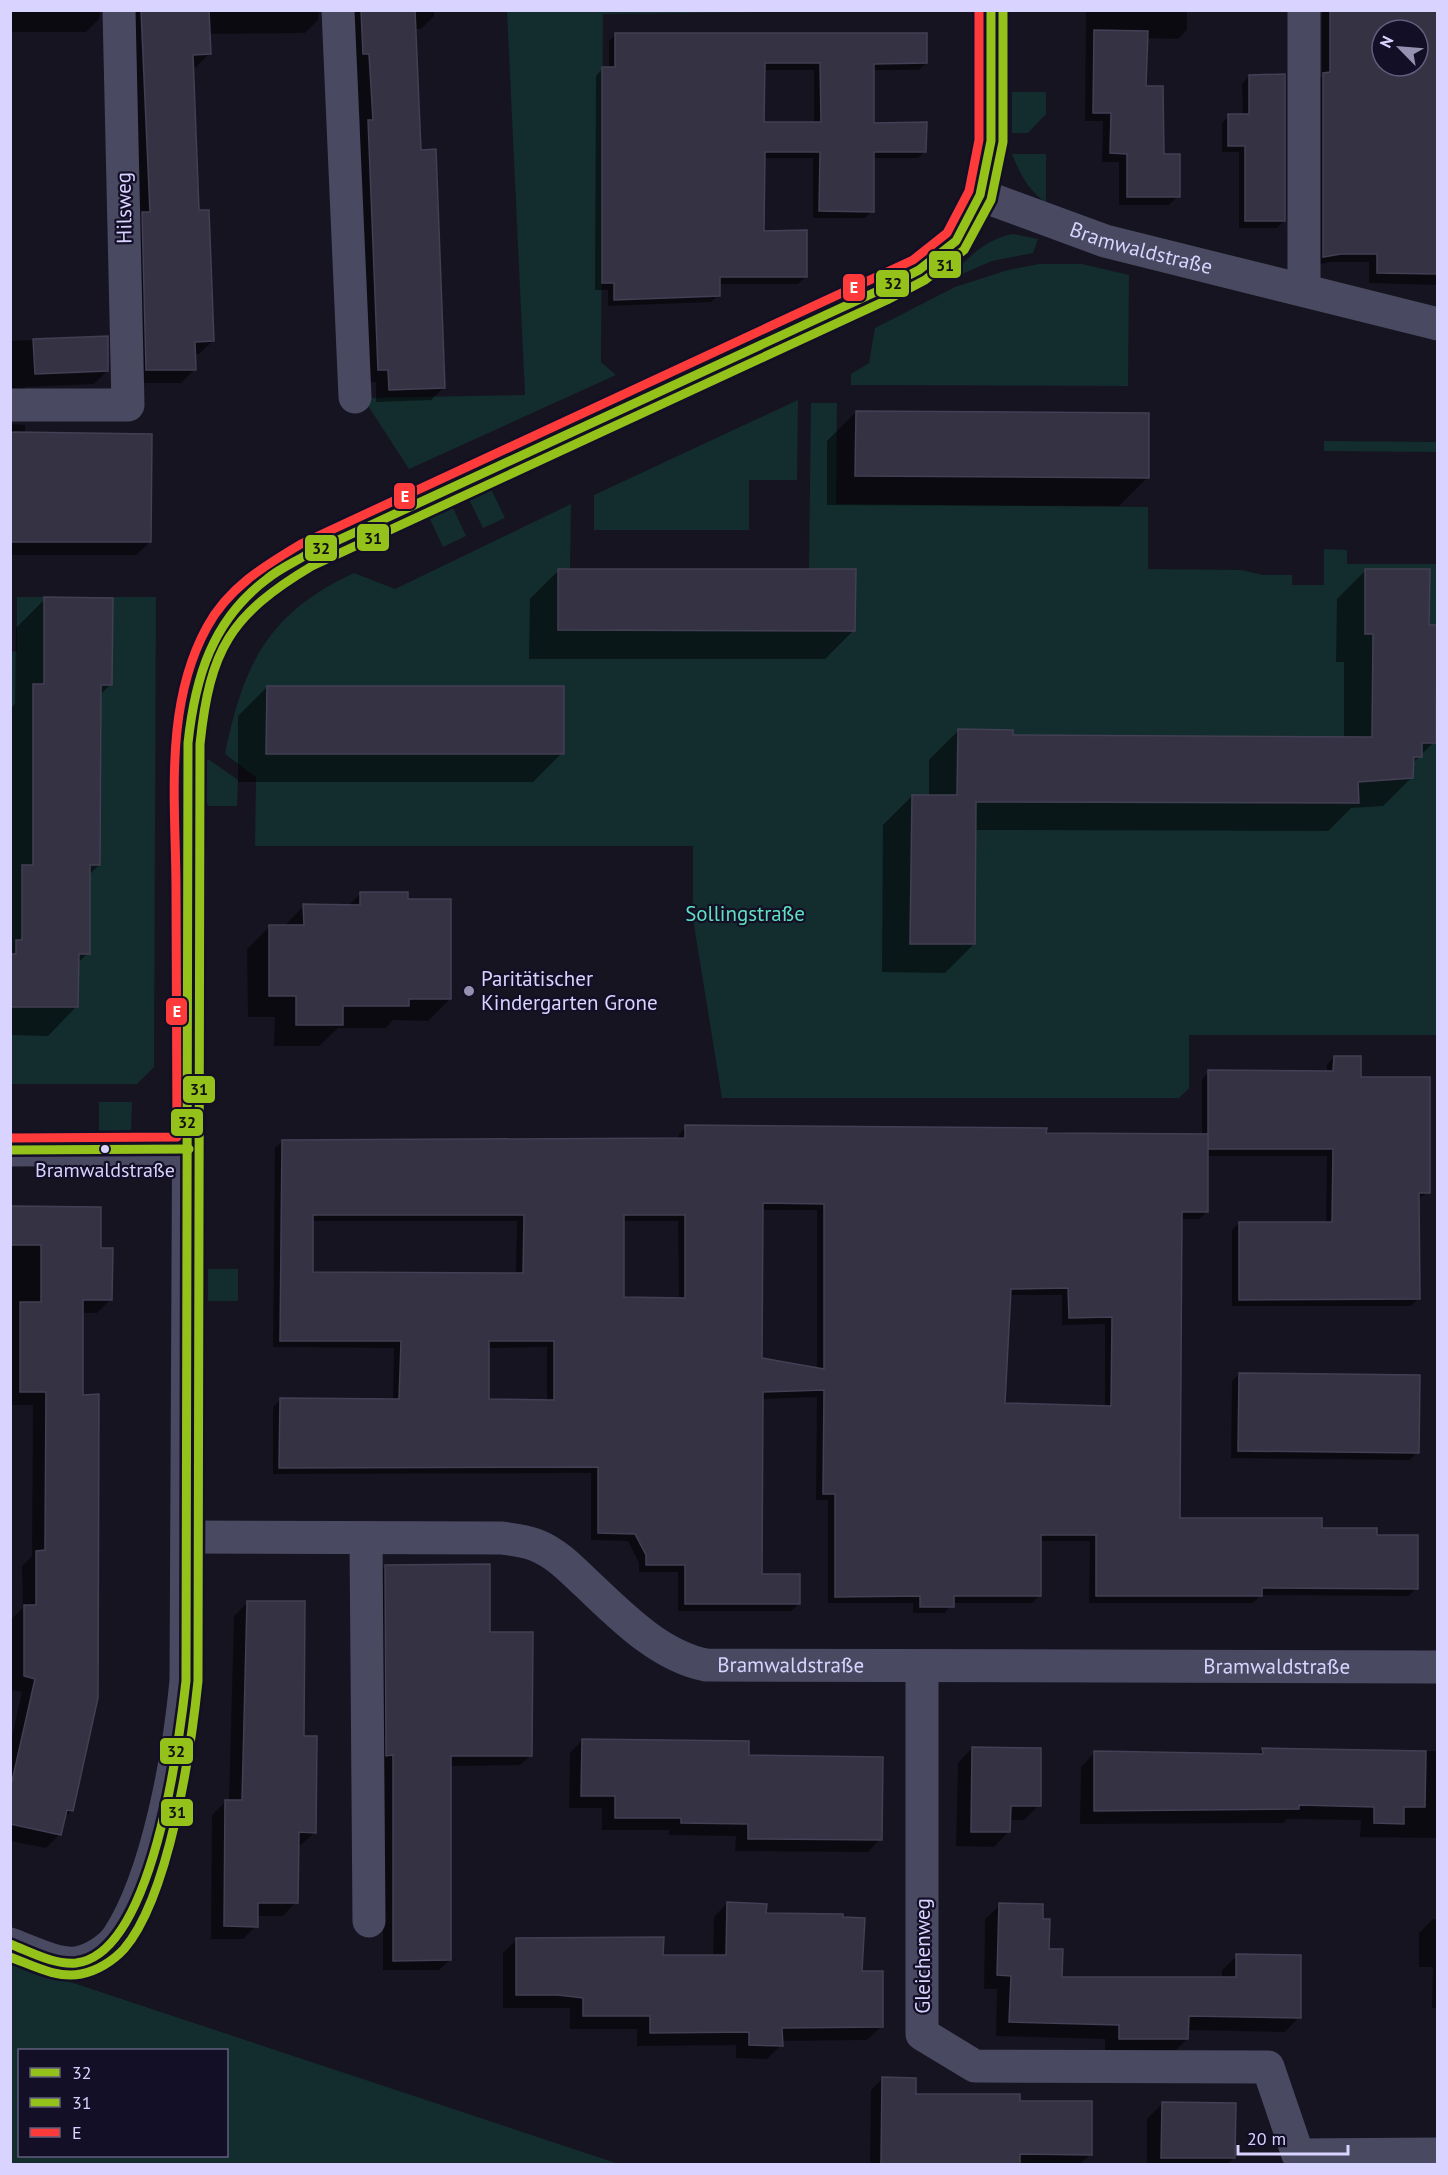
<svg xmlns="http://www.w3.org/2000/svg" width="1448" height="2175" viewBox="0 0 1448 2175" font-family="'PT Sans',sans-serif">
	<rect width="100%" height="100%" fill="#161421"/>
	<!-- green -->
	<g fill="#132c2d" fill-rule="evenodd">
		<path d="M507,11H835L603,14L601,362L616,375L409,469L363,398L525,395Z"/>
		<path d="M1012,92H1046V114L1028,133H1012Z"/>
		<path d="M1012,154H1046V203C1028,190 1020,174 1012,154Z"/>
		<path d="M1013,234L1038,239L1033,253L992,261L946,281C965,261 984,239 1013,234Z"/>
		<path d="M1039,264H1082L1129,275L1128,386L851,385V374L869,363L875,328L955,287L1008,270Z"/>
		<path d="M798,400L797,480H749V530H594V495Z"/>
		<path d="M811,403H837L836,504L1148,507V569L1241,570L1263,575H1292V585H1324V549L1347,550V564H1437V1035H1189V1088L1179,1098H722L693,919V846H255L256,777L225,754C243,666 267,613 354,573L395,589L571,504L570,569H558V630L855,631L856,570L809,569Z"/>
		<path d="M1324,441L1437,442V452L1324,451Z"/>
		<path d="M478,485L492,491L505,518L483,528L465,491Z"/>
		<path d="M449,499L466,536L443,547L430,519L436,505Z"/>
		<path d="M17,597H156L154,1067L137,1084H11L10,652L17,651Z"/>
		<path d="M208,759L238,780L237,806H209L198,797L199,768Z"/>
		<path d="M99,1102H132L131,1132L99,1133Z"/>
		<rect x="208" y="1269" width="30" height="32"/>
		<path d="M10,1962L619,2164H11ZM20,2050H226V2156H20Z"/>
	</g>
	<!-- shadow -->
	<g fill="#0007" fill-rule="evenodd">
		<path d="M10,10H100L99,19L86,32H10Z"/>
		<path d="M118,10H319L318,20L305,33L208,34L209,54L196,67H192L197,212L213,341L199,354H194L195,369L181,383H133Z"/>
		<path d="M338,10H434V16L421,29H414L419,151L444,387L431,400L376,402V382H366L356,135L360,131L357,66Z"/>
		<path d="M1086,10H1187V30L1178,39L1146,38L1144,87L1162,155L1178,196L1169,205H1119V162H1102L1103,121H1085Z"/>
		<path d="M1322,10H1438V288L1436,285L1369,283V262H1331L1315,265V83L1322,76ZM1382,30H1418V66H1382Z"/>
		<path d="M616,34L926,63L919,70H873L872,124L925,151L918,158H872V211L865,218H813V158H763L762,232L805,277L798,284H718V295L711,302L608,306V290H595L596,76L603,68H609V41ZM763,70H814V124H763Z"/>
		<path d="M1249,76L1284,221L1277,228H1239V152H1222V123L1229,116H1243L1242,84Z"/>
		<path d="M106,337L107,371L94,384L26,387L10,399V341Z"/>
		<path d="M856,412L1148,477L1119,506L827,505V441Z"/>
		<path d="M10,424L25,425V434L150,542L136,555H10Z"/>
		<path d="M559,570L854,630L825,659H529L530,599Z"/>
		<path d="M1366,570L1428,627L1434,742L1412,764V777L1383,806L1351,808L1328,831L975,830L974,944L945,973L882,972L883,825L912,796H929V760L958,731L1011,736L1344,738V662H1336L1337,599Z"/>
		<path d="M45,599L111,684L100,695L99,865L88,876V953L77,964V1006L48,1036L10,1035V709L15,704L16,628Z"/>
		<path d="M267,687L562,753L533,782H238V716Z"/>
		<path d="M361,893L407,901L450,999L428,1021L393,1020L386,1028H338L319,1046H274L275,1017H248L247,949L269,927H283L304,906H348Z"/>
		<path d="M1334,1057L1359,1078L1429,1192L1418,1199V1299L1411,1306H1232V1230L1239,1223H1326L1327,1156H1207V1212L1199,1219H1180L1178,1519L1321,1529L1375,1537L1416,1588L1409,1596L1261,1595L1253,1603H1089L1090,1541H1039V1596L1032,1603H952L945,1613H913V1603H828V1500H816L817,1397L761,1399L760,1575L799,1604L791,1611H678V1572H639V1563L628,1541L591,1540V1473L273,1474V1407L280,1400H393L394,1348L273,1347L275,1148L283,1141L679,1139V1134L686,1127L1202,1135V1079L1209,1072H1327V1064ZM762,1210H817V1369L760,1359ZM312,1221H517L516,1274H312ZM622,1221H678L679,1299L623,1298ZM1009,1295H1062V1325L1105,1324V1408L1004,1404ZM547,1347V1401H487L488,1348Z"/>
		<path d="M10,1208L100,1250L111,1299L97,1313H81L72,1810L64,1819L60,1834L46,1848L10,1841V1745L22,1692L11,1690L10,1620L23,1608L22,1566L32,1556L33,1405H10Z"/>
		<path d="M1239,1374L1417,1452L1410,1460L1231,1458L1232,1381Z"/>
		<path d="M386,1566L489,1633L531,1755L520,1765L449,1766L450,1960L439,1970H383V1765L375,1577Z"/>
		<path d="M248,1602L315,1832L301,1845H297L296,1902L283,1916H257L256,1926L243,1939H211L212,1815L225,1802H229L234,1616Z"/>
		<path d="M582,1740L747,1757L880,1839L868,1852L735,1851L736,1836L669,1835V1830H602V1808H569L570,1753Z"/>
		<path d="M972,1748L1039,1805L1024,1820H1009L1008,1832L994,1847L956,1846L958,1763Z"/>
		<path d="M1263,1749L1298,1752L1438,1751V1838L1360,1837L1361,1820L1287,1819L1283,1823L1080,1824L1081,1767L1095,1752L1257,1756Z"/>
		<path d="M727,1903L765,1914L860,1973L881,2027L867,2040L781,2041V2045L767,2059L736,2058V2045L637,2046V2029H570V2008H503V1953L517,1939L661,1956H713L714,1917Z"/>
		<path d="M1000,1905L1041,1921L1048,1950L1060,1978H1222V1970L1237,1956L1299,2017L1285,2032L1187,2030V2039L1173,2053L1105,2052V2039L996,2036L997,1989H984L985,1919Z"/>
		<path d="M1433,1919H1438V2008H1432L1433,1967H1419V1933Z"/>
		<path d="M882,2079L914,2095L1019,2103L1091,2154L1080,2164H870L871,2090Z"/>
		<path d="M1162,2104L1234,2158L1227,2164H1147V2119Z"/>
	</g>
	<!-- building -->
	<g fill="#343243" stroke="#433f54" stroke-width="1.5" fill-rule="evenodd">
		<path d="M141,10H209L211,54L193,55L199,210H209L214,341L195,342L196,370H146L142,212H150Z"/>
		<path d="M361,10H415L421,150L436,149L445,388L389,390L388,370H378L368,120H373L369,54H363Z"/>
		<path d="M1330,10H1437V274L1377,273V254H1341L1323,257V73L1330,72ZM1382,30H1418V66H1382Z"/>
		<path d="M1094,30L1148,31L1146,86H1163L1164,154H1180V197H1127V154L1110,153L1111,113H1093Z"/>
		<path d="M615,33H927V63L874,64V123L927,122L926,152H874V212L819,211L820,152H765L764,231L807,230V277H720V296L614,300V283H602V67H615ZM765,63H820L821,122H764Z"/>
		<path d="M1285,74V221H1245V146H1228V114H1249V75Z"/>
		<path d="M108,336V371L35,374L33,339Z"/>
		<path d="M856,411L1149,413V478L855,476Z"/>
		<path d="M14,432L152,434L151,542H10V433Z"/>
		<path d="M558,569H856L855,631L558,630Z"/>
		<path d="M1365,569H1430L1429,625H1437L1436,743H1422V757H1414L1413,778L1358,782L1359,803L976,802L975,944H910L912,795H957L958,729L1013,730V735L1372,737L1373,634H1365Z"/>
		<path d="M44,597L113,598L112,685H101L100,865H90V954H79L78,1007H10V954H16V940H22V865H33V684H44Z"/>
		<path d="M267,686H564V754H266Z"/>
		<path d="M360,892H408V899H451V999H409V1006H343V1025H296V996H269V925H304L303,904L360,905Z"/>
		<path d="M1334,1056H1361V1077H1430V1193H1419L1420,1299L1239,1300V1222H1332L1333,1149H1208V1070L1333,1071Z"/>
		<path d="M685,1125L1047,1128L1046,1133L1208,1134V1212H1182L1180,1518H1322V1528H1377V1535H1418V1589L1262,1588V1596H1096V1535H1041V1596H954V1607H920V1596L835,1597V1494H823L824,1390L763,1392L762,1574H800V1604H685V1565H646V1555L635,1534L598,1533V1467L279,1468L280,1398L399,1399L401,1341H280L282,1140L685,1138ZM763,1203L824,1204V1369L762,1358ZM313,1215H524L523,1273L313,1272ZM624,1215H685V1298L624,1297ZM1068,1288L1069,1318L1112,1317L1111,1406L1005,1403L1011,1289ZM489,1341H554V1400L489,1399Z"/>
		<path d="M10,1206L101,1207V1248H113L112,1300H83V1395L99,1394L98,1698L73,1811L67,1810L61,1835L10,1824V1790L35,1679L24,1676V1605H36V1551L45,1550L46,1392H20V1302H41V1245H10Z"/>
		<path d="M1239,1373L1420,1375L1419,1453L1238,1451Z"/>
		<path d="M490,1564V1632H533L532,1756H451V1960L393,1961V1755L386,1756L385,1565Z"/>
		<path d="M247,1601H305L304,1736H317L316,1833L299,1832L298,1903H258V1927L224,1926L225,1800H242Z"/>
		<path d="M582,1739L749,1741V1755L883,1757L882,1840L748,1839V1824L681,1823V1818H615V1796H581Z"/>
		<path d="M972,1747L1041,1748V1806H1011L1010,1832H971Z"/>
		<path d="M1262,1748L1426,1751L1425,1807H1404V1824L1374,1823V1807L1299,1805V1809L1094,1811V1751L1263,1754Z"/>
		<path d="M727,1902L767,1904L766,1913L843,1914V1917L865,1918L862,1971H883V2027L782,2028L783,2046L749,2045V2032L650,2033V2016H583V1998L558,1995H516V1938L664,1937L663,1955H726Z"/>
		<path d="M999,1903L1043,1904V1919H1050L1049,1949H1063L1062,1977H1236V1954L1301,1955V2018L1189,2016L1188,2039H1119V2025L1009,2022L1011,1976L997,1975Z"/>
		<path d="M882,2077L916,2078V2094H1020V2101H1092V2155L1020,2154V2164H881Z"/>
		<path d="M1162,2102L1236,2103L1235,2158H1161Z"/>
	</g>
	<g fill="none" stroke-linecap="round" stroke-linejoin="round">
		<!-- minor -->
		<g stroke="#4a4962" stroke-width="33">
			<path d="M338,10L355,397"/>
			<path id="s1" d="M980,195L1105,241L1438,324"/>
			<path d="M1304,290V10"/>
			<path d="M10,405H128L119,10"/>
			<path d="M10,1150L189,1149"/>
			<path id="s2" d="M187,1537L502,1538C515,1540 527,1541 538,1546C557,1554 571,1569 586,1583C620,1615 659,1656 706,1665L1438,1667"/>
			<path d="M366,1538L369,1921"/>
			<path d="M922,1668V2034L975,2066L1268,2067L1298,2155L1438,2154"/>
			<path d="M10,1944C30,1951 56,1965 76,1963C91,1961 110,1949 118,1937C158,1875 179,1755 186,1681L190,857C187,757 174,646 266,579C279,570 293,563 306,555L882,289L919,270L956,241L980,195L991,141V10"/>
		</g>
		<!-- bus-1 casing -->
		<g stroke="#130f26" stroke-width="14">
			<g id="bus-1">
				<path d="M10,1150L189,1149"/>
				<path d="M10,1944C31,1952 54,1965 76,1963C153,1954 179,1743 186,1681L188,743C195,678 212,620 267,579C279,569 293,563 306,555L882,289L919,270L956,241L980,195L991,141V10"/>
			</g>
		</g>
		<!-- bus-2 casing -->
		<g stroke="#130f26" stroke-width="14">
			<path id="bus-2" d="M10,1957C32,1965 57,1979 81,1974C97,1971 113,1961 124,1949C169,1897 191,1750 198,1681L200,744C210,649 230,615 312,566L887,300L925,280L964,250L991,200L1003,142V10"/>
		</g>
		<!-- bus-3 casing -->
		<g stroke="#130f26" stroke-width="14">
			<path id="bus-3" d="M10,1138L177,1137C177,1055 177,973 176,891C176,804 163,707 207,627C228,588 264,566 301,544L913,260L947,233L969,191L979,140V10"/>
		</g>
		<!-- bus-1 -->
		<use href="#bus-1" stroke="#94c11a" stroke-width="9"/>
		<!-- bus-2 -->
		<use href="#bus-2" stroke="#94c11a" stroke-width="9"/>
		<!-- bus-3 -->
		<use href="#bus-3" stroke="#ff3a3a" stroke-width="9"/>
	</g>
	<!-- markers -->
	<circle fill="#9591b1" stroke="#130f26" stroke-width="2" cx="469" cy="991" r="6"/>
	<circle fill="#d9d4ff" stroke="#130f26" stroke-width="2" cx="105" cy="1149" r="5"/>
	<g text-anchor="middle" stroke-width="4.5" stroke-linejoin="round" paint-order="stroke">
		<!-- bus labels -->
		<g font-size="20" fill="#d9d4ff" stroke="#130f26">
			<text x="105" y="1177">Bramwaldstraße</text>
		</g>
		<!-- street labels -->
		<g font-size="21" fill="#d9d4ff" stroke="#130f26">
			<text transform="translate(124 208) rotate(-91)" y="7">Hilsweg</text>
			<text dy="7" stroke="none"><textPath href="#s1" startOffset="170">Bramwaldstraße</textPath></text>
			<text dy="7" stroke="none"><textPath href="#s2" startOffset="645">Bramwaldstraße</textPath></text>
			<text dy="7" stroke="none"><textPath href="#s2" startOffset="1131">Bramwaldstraße</textPath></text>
			<text transform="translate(923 1956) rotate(-90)" y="7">Gleichenweg</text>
		</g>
		<!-- park labels -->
		<g font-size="21" fill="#5fe0c0" stroke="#130f26">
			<text x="745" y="921">Sollingstraße</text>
		</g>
		<!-- poi labels -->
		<g font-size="21" fill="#d9d4ff" stroke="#130f26" text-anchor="start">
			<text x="481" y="986">Paritätischer<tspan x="481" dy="24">Kindergarten Grone</tspan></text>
		</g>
	</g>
	<g stroke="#130f26" stroke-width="2">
		<rect x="928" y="250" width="34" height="29" rx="6" fill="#94c11a"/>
		<rect x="875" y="269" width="35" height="29" rx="6" fill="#94c11a"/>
		<rect x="842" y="273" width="24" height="29" rx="6" fill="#ff3a3a"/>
		<rect x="393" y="482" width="23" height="28" rx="6" fill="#ff3a3a"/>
		<rect x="356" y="523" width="34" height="29" rx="6" fill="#94c11a"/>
		<rect x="304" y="534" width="34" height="28" rx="6" fill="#94c11a"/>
		<rect x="165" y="997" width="23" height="29" rx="6" fill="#ff3a3a"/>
		<rect x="182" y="1075" width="34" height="29" rx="6" fill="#94c11a"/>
		<rect x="170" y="1108" width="34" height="29" rx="6" fill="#94c11a"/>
		<rect x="159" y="1737" width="35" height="28" rx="6" fill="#94c11a"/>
		<rect x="160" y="1798" width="34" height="29" rx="6" fill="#94c11a"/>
	</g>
	<g font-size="16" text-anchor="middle" font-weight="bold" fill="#fff">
		<text x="854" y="293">E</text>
		<text x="405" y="502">E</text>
		<text x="177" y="1017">E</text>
	</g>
	<g font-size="16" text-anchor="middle" font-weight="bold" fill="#111">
		<text x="945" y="271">31</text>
		<text x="893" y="289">32</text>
		<text x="373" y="544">31</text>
		<text x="321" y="554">32</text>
		<text x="199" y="1095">31</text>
		<text x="187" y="1128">32</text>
		<text x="176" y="1757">32</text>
		<text x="177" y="1818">31</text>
	</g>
	<!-- border -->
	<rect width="1448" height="2175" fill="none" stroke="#d9d4ff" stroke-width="24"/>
	<!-- legend -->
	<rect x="18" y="2049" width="210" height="108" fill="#130f26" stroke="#625e7d" stroke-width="1.5"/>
	<rect x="30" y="2068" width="30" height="9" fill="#94c11a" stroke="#625e7d" stroke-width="1.5"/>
	<text x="72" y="2079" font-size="18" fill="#d9d4ff">32</text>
	<rect x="30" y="2098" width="30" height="9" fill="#94c11a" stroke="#625e7d" stroke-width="1.5"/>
	<text x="72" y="2109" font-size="18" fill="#d9d4ff">31</text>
	<rect x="30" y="2128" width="30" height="9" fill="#ff3a3a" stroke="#625e7d" stroke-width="1.5"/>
	<text x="72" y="2139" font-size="18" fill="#d9d4ff">E</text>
	<!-- north arrow -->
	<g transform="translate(1400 48) rotate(295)"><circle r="28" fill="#130f26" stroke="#625e7d" stroke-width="1.5"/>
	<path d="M0-4.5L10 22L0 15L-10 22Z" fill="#9591b1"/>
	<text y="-9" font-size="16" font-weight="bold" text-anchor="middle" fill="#d9d4ff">N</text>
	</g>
	<!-- scale -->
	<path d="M1238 2145v9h110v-9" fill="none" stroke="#d9d4ff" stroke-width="3"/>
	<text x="1247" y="2145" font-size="18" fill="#d9d4ff" stroke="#130f26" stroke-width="4.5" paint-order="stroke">20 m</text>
</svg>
